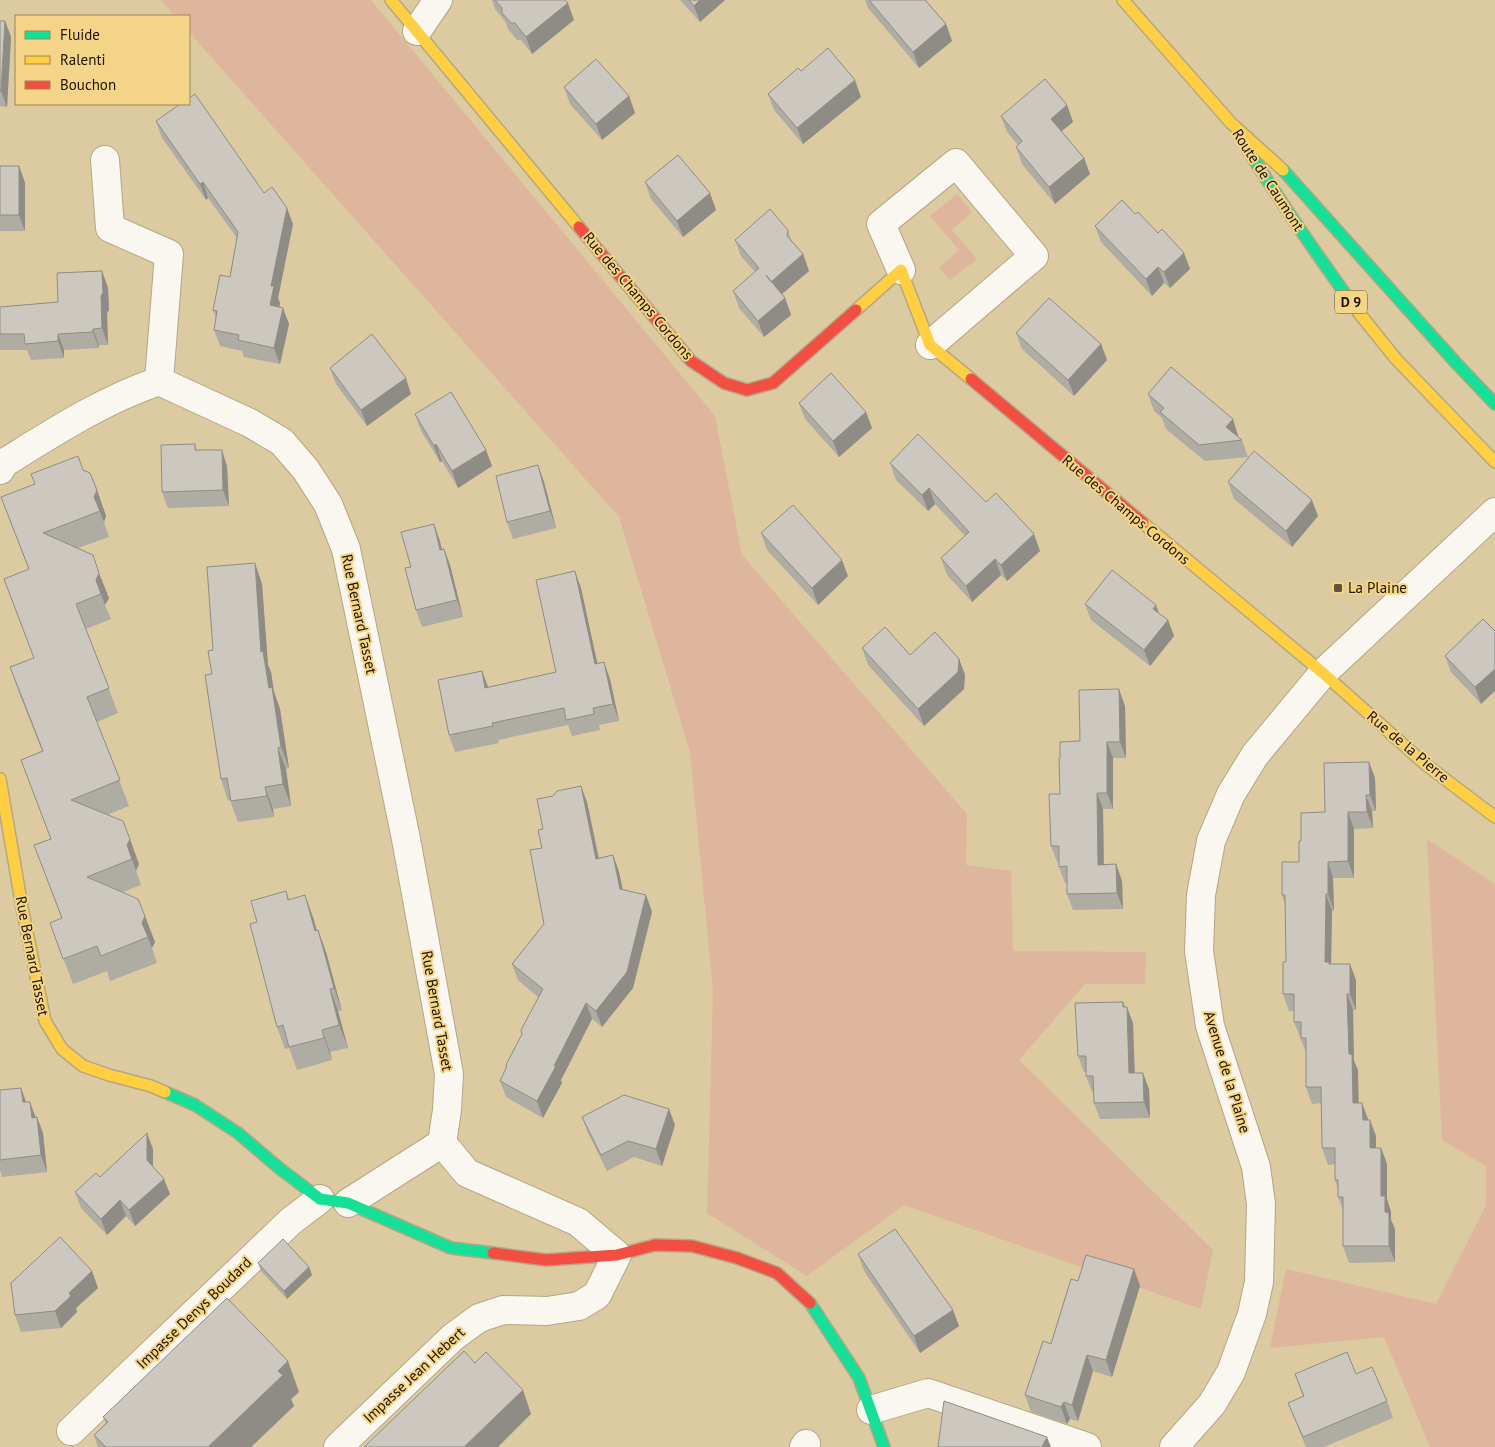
<svg xmlns="http://www.w3.org/2000/svg" width="1495" height="1447" viewBox="0 0 1495 1447" font-family="'PT Sans',sans-serif">
	<rect width="100%" height="100%" fill="#dccaa0"/>
	<!-- green -->
	<g fill="#deb69e">
		<path d="M161,0H371L715,416L742,555L967,814L966,865L1011,871L1013,951L1146,952L1145,984H1085L1019,1060L1213,1250L1201,1309L904,1205L807,1276L707,1213L713,991L690,752L619,517L189,32V16H175Z"/>
		<path d="M957,194L972,212L952,230L977,259L950,280L939,268L959,250L930,216Z"/>
		<path d="M1427,839L1495,884V1447H1430L1384,1337L1270,1348L1286,1269L1436,1304L1486,1205V1166L1442,1140Z"/>
	</g>
	<g fill="none" stroke-linecap="round" stroke-linejoin="round">
		<!-- street casing -->
		<g stroke="#b4a785" stroke-width="30">
			<g id="street">
				<path d="M417,31L438,0"/>
				<path d="M105,160L110,228L169,254L159,381"/>
				<path d="M901,270L881,224L956,163L1034,256L930,345"/>
				<path d="M0,470L4,463C54,432 103,400 159,381L250,423L282,442L306,470L328,504L346,549L406,839L449,1074L447,1110L442,1143L348,1203"/>
				<path d="M871,1410L928,1393L1087,1447"/>
				<path d="M71,1431L291,1221L320,1199"/>
				<path d="M338,1447L453,1337L479,1318L503,1310L547,1311L579,1306L597,1295L617,1255L578,1222L467,1173L442,1143"/>
				<path d="M804,1447L806,1444"/>
				<path d="M1174,1447L1212,1404L1231,1372L1252,1314L1259,1282L1261,1204L1256,1167L1210,1026L1199,951L1201,895L1211,841L1231,794L1255,755L1323,673L1495,512"/>
			</g>
		</g>
		<!-- fast casing -->
		<g stroke="#b4a785" stroke-width="14">
			<g id="fast">
				<path d="M1247,148C1282,205 1320,259 1359,313"/>
				<path d="M1283,170L1457,364L1495,404"/>
				<path d="M165,1092L195,1105L238,1133L279,1168L320,1199L348,1203L451,1248L493,1253"/>
				<path d="M810,1303L859,1378L884,1447"/>
			</g>
		</g>
		<!-- slow casing -->
		<g stroke="#b4a785" stroke-width="14">
			<g id="slow">
				<path d="M391,0L579,227"/>
				<path d="M1123,0L1231,123L1283,170"/>
				<path d="M856,310L901,270L930,345L971,379"/>
				<path d="M1359,313L1396,359L1495,462"/>
				<path d="M1143,523L1323,673L1425,764L1495,817"/>
				<path d="M0,779L22,907L45,1021L62,1049L83,1066L109,1075L151,1086L165,1092"/>
			</g>
		</g>
		<!-- jam casing -->
		<g stroke="#b4a785" stroke-width="14">
			<g id="jam">
				<path d="M579,227L691,361L724,383L747,390L773,383L856,310"/>
				<path d="M971,379L1143,523"/>
				<path d="M493,1253L546,1260L617,1255L655,1245L692,1246L737,1258L777,1273L810,1303"/>
			</g>
		</g>
		<!-- street -->
		<use href="#street" stroke="#faf7f1" stroke-width="28"/>
		<!-- fast -->
		<use href="#fast" stroke="#16e098" stroke-width="11"/>
		<!-- slow -->
		<use href="#slow" stroke="#ffcf43" stroke-width="11"/>
		<!-- jam -->
		<use href="#jam" stroke="#f24e42" stroke-width="11"/>
	</g>
	<!-- wall -->
	<g fill="#afaca4">
		<path d="M492,0H565L574,20L532,54L521,40H517L508,29L505,21L495,9Z"/>
		<path d="M680,0H725L700,22Z"/>
		<path d="M865,0H926L946,24L952,41L919,68L868,8Z"/>
		<path d="M0,21H5L11,37L7,107L0,106Z"/>
		<path d="M564,87L629,96L635,113L602,140L570,104Z"/>
		<path d="M768,94L861,97L803,144L774,110Z"/>
		<path d="M1067,105L1073,122L1061,131L1084,158L1090,174L1055,204L1022,164L1016,147L1018,145L1007,132L1001,116Z"/>
		<path d="M156,121L264,193L293,224L278,298L280,303L279,307L289,324L280,364L244,357L242,351L220,346L214,330L216,318L213,310L230,277L237,238L208,198L206,200L162,138Z"/>
		<path d="M0,166H19L25,183V231H0Z"/>
		<path d="M645,182L716,210L683,237L651,199Z"/>
		<path d="M1095,226L1190,269L1170,288L1164,283L1152,296L1101,242Z"/>
		<path d="M788,230L791,240L803,254L809,271L782,294L785,298L791,315L764,337L739,308L733,291L755,272L741,256L735,240Z"/>
		<path d="M102,271L108,288L109,310L107,313L108,345H99V348L64,350V358L31,360L27,350H0V307L58,302Z"/>
		<path d="M1016,333L1101,344L1107,360L1074,396L1022,349Z"/>
		<path d="M330,368L411,394L367,426L336,384Z"/>
		<path d="M1148,394L1233,419L1238,436L1237,437L1242,440L1248,457L1205,461L1166,429L1162,418L1154,411Z"/>
		<path d="M799,403L866,412L872,428L839,457L805,419Z"/>
		<path d="M415,414L486,450L492,466L458,488L442,461L440,462L421,431Z"/>
		<path d="M195,444L197,450L227,466L229,506L168,508L162,492Z"/>
		<path d="M890,463L986,502L1040,551L1007,581L1001,575L972,602L947,575L941,558L965,536L935,504L928,511L896,480Z"/>
		<path d="M538,465L544,482L556,528L513,539L507,522Z"/>
		<path d="M83,470L97,490L106,516L104,522L109,537L78,548L109,598L105,605L111,619L86,629L118,713L97,722L129,806L107,815L139,864L136,871L141,885L123,892L155,942L152,948L157,963L110,981L107,971L73,984L50,923L62,919L34,845L51,839L21,760L42,751L19,693L10,667L34,658L4,579L29,570L1,497L35,484L31,474Z"/>
		<path d="M1228,482L1318,516L1292,547L1234,499Z"/>
		<path d="M434,524L442,550L444,549L450,565L463,617L422,627L416,610L411,567Z"/>
		<path d="M761,533L848,576L818,605L767,550Z"/>
		<path d="M262,584L268,665L271,672L274,692L280,709L289,768L286,769L291,806L273,809L274,817L238,822L230,800L228,801L221,779L212,674L213,650Z"/>
		<path d="M581,588L597,664L610,679L619,721L599,725L600,730L572,736L568,725L498,740L499,743L455,752L449,735L482,671L488,687L556,672Z"/>
		<path d="M1085,604L1168,620L1174,636L1150,666L1091,620Z"/>
		<path d="M1483,619L1481,704L1451,672L1445,656Z"/>
		<path d="M862,648L910,655L959,659L965,675L964,689L924,726L868,665Z"/>
		<path d="M1125,706L1126,758H1113V809H1103L1104,864H1116L1122,881L1123,909L1073,910L1067,894V883H1065L1059,867V862H1057L1051,846L1060,794V758Z"/>
		<path d="M1369,762L1375,778L1376,811H1372L1373,828L1354,829V878H1333L1334,911H1332L1331,964L1356,980V1010H1353L1354,1061L1358,1070V1103L1368,1120L1376,1136V1148H1381L1387,1164V1199L1391,1212V1220L1395,1229V1262L1349,1263L1343,1246V1210L1338,1197V1189L1335,1180V1164L1328,1165L1322,1148V1103L1312,1104L1306,1087V1052L1294,1022V1011H1289L1283,994L1286,962L1285,904L1282,895L1299,862L1301,841L1325,812Z"/>
		<path d="M587,802L599,858L613,855L619,872L623,890L646,895L652,912L633,988L602,1027L592,1019L561,1080L562,1083L543,1118L506,1097L500,1081L507,1068L506,1065L522,1034L538,997L518,980L512,964L544,924L542,848L543,829Z"/>
		<path d="M286,891L289,899L313,917L317,930H318L326,952L342,1011H338L348,1048L330,1052L332,1060L297,1070L289,1048L285,1049L277,1027L257,922Z"/>
		<path d="M1125,1007L1133,1023L1135,1073L1149,1089L1150,1118L1100,1119L1094,1103V1092H1092L1086,1076V1072H1084L1078,1056Z"/>
		<path d="M21,1088L26,1102L43,1133L47,1172L2,1177L0,1170V1090Z"/>
		<path d="M582,1117L675,1125L662,1166L634,1157L607,1171L588,1133Z"/>
		<path d="M153,1149V1167L170,1194L135,1226L126,1216L107,1235L81,1208L75,1192L100,1177Z"/>
		<path d="M858,1254L953,1310L959,1326L920,1353L864,1271Z"/>
		<path d="M258,1263L309,1267L312,1275L287,1299L261,1271Z"/>
		<path d="M1134,1269L1140,1286L1112,1377L1093,1371L1078,1421L1070,1419L1067,1424L1031,1412L1025,1395L1051,1344L1078,1281Z"/>
		<path d="M98,1288L76,1308L77,1312L61,1328L21,1332L15,1315Z"/>
		<path d="M1295,1374H1356L1387,1401L1393,1418L1324,1447H1306L1288,1403L1303,1397Z"/>
		<path d="M299,1392L291,1399L294,1406L251,1447H98L94,1435L106,1424L103,1417Z"/>
	</g>
	<!-- shaded-wall -->
	<g fill="#8f8c86">
		<path d="M700,0H725L700,22L694,6Z"/>
		<path d="M568,3L574,20L532,54L526,37Z"/>
		<path d="M5,21L11,37L7,107L1,91Z"/>
		<path d="M946,24L952,41L919,68L913,52Z"/>
		<path d="M855,80L861,97L803,144L797,128Z"/>
		<path d="M629,96L635,113L602,140L596,124Z"/>
		<path d="M1067,105L1073,122L1057,135L1051,119Z"/>
		<path d="M1084,158L1090,174L1055,204L1049,187Z"/>
		<path d="M19,166L25,183V231L19,215Z"/>
		<path d="M203,182L208,198L206,200L200,184Z"/>
		<path d="M710,193L716,210L683,237L677,221Z"/>
		<path d="M287,208L293,224L278,298L280,303L276,322L270,305L271,286Z"/>
		<path d="M1184,253L1190,269L1170,288L1164,272Z"/>
		<path d="M803,254L809,271L777,298L771,282Z"/>
		<path d="M1158,267L1164,283L1152,296L1146,279Z"/>
		<path d="M102,271L108,288L109,310L107,313L108,345L102,328L101,296Z"/>
		<path d="M785,298L791,315L764,337L758,321Z"/>
		<path d="M283,308L289,324L280,364L274,348Z"/>
		<path d="M93,329L99,345V348L93,332Z"/>
		<path d="M58,334L64,350V358L58,341Z"/>
		<path d="M1101,344L1107,360L1074,396L1068,380Z"/>
		<path d="M406,378L411,394L367,426L361,410Z"/>
		<path d="M866,412L872,428L839,457L833,441Z"/>
		<path d="M1233,419L1238,436L1234,441L1226,427Z"/>
		<path d="M436,444L442,461L440,462L434,446Z"/>
		<path d="M222,450L227,466L229,506L223,490Z"/>
		<path d="M486,450L492,466L458,488L452,471Z"/>
		<path d="M538,465L544,482L556,528L550,511Z"/>
		<path d="M929,488L935,504L928,511L922,495Z"/>
		<path d="M97,490L106,516L104,522L94,497Z"/>
		<path d="M1312,500L1318,516L1292,547L1286,531Z"/>
		<path d="M434,524L440,541L446,567L440,550Z"/>
		<path d="M1034,534L1040,551L1007,581L1001,565Z"/>
		<path d="M444,549L450,565L463,617L457,600Z"/>
		<path d="M995,559L1001,575L972,602L966,586Z"/>
		<path d="M842,560L848,576L818,605L812,588Z"/>
		<path d="M255,563L262,584L268,665L271,672L274,692L280,709L289,768L281,747L261,652Z"/>
		<path d="M575,571L581,588L601,680L595,664Z"/>
		<path d="M99,573L109,598L105,605L96,580Z"/>
		<path d="M1156,605L1162,622L1153,609Z"/>
		<path d="M1168,620L1174,636L1150,666L1144,650Z"/>
		<path d="M959,659L965,675L964,689L924,726L918,709Z"/>
		<path d="M604,662L610,679L619,721L613,704Z"/>
		<path d="M1495,669V691L1481,704L1475,687Z"/>
		<path d="M482,671L488,687L485,688Z"/>
		<path d="M1119,689L1125,706L1126,758L1120,742Z"/>
		<path d="M1107,742L1113,758V809L1107,793Z"/>
		<path d="M278,748L286,769L291,806L283,784Z"/>
		<path d="M1369,762L1375,778L1376,811L1370,795Z"/>
		<path d="M581,786L587,802L602,875L596,859Z"/>
		<path d="M265,787L273,809L274,817L267,796Z"/>
		<path d="M1097,793L1103,809L1104,881L1098,865Z"/>
		<path d="M1366,795L1372,811L1373,828L1367,812Z"/>
		<path d="M1348,812L1354,829V878L1348,861Z"/>
		<path d="M130,839L139,864L136,871L127,845Z"/>
		<path d="M613,855L619,872L626,906L620,889Z"/>
		<path d="M1328,862L1333,878L1334,911L1328,894Z"/>
		<path d="M1116,864L1122,881L1123,909L1117,893Z"/>
		<path d="M1326,894L1332,911L1331,968L1325,962Z"/>
		<path d="M305,895L313,917L323,953L315,931Z"/>
		<path d="M646,895L652,912L633,988L602,1027L596,1011Z"/>
		<path d="M145,916L155,942L152,948L142,923Z"/>
		<path d="M318,930L326,952L342,1011L334,988Z"/>
		<path d="M1350,964L1356,980V1010L1350,994Z"/>
		<path d="M330,989L338,1011L348,1048L339,1025Z"/>
		<path d="M1347,994L1353,1010L1354,1061L1358,1070L1359,1119L1353,1103L1349,1054Z"/>
		<path d="M1123,1002L1127,1013V1007L1133,1023L1135,1089L1129,1073Z"/>
		<path d="M586,1003L592,1019L561,1080L562,1083L543,1118L537,1101L554,1066Z"/>
		<path d="M322,1030L330,1052L332,1060L324,1038Z"/>
		<path d="M1143,1073L1149,1089L1150,1118L1144,1102Z"/>
		<path d="M21,1088L27,1105L23,1102Z"/>
		<path d="M30,1102L36,1118H32Z"/>
		<path d="M1362,1103L1368,1119L1369,1136L1363,1120Z"/>
		<path d="M669,1109L675,1125L662,1166L656,1149Z"/>
		<path d="M37,1117L43,1133L47,1172L41,1155Z"/>
		<path d="M1370,1120L1376,1136V1164L1370,1148Z"/>
		<path d="M147,1133L153,1149V1176L147,1160Z"/>
		<path d="M1381,1148L1387,1164V1199L1391,1212V1220L1395,1229V1262L1389,1246L1385,1212L1381,1196Z"/>
		<path d="M164,1179L170,1194L135,1226L129,1210Z"/>
		<path d="M120,1200L126,1216L107,1235L101,1219Z"/>
		<path d="M309,1267L312,1275L287,1299L284,1291Z"/>
		<path d="M1134,1269L1140,1286L1112,1377L1106,1360Z"/>
		<path d="M92,1271L98,1288L76,1308L77,1312L61,1328L55,1311L69,1293Z"/>
		<path d="M953,1310L959,1326L920,1353L914,1336Z"/>
		<path d="M1087,1355L1093,1371L1078,1421L1072,1405Z"/>
		<path d="M288,1361L299,1392L291,1399L294,1406L251,1447H208L278,1371Z"/>
		<path d="M523,1390L531,1414L498,1447H464Z"/>
		<path d="M1064,1402L1070,1419L1067,1424L1061,1407Z"/>
		<path d="M1047,1437L1051,1447H1042Z"/>
	</g>
	<!-- building -->
	<g fill="#ccc8bf" stroke="#8f8c86">
		<path d="M495,0H565L568,3L526,37L515,23H511L502,13V8Z"/>
		<path d="M689,0H700L694,6Z"/>
		<path d="M869,0H925L946,24L913,52Z"/>
		<path d="M0,21H5L1,91H0Z"/>
		<path d="M828,48L855,80L797,128L768,94L798,68L801,71Z"/>
		<path d="M596,59L629,96L596,124L564,87Z"/>
		<path d="M1045,79L1067,105L1051,119L1084,158L1049,187L1016,147L1022,141L1001,116Z"/>
		<path d="M195,94L264,193L272,187L287,208L271,286H274L270,305L283,308L274,348L238,340L239,335L214,330L217,311L213,310L220,275L230,277L238,232L203,182L200,184L156,121L180,104H189V98Z"/>
		<path d="M678,155L710,193L677,221L645,182Z"/>
		<rect x="0" y="166" width="19" height="49"/>
		<path d="M1122,200L1135,214L1138,212L1158,233L1162,229L1184,253L1164,272L1158,267L1146,279L1095,226Z"/>
		<path d="M770,209L788,230L787,236L803,254L771,282L766,275L785,298L758,321L733,291L759,268L735,240Z"/>
		<path d="M102,271L103,293L101,296L102,328L93,329V332L58,334V341L25,344L24,334H0V307L58,302L57,273Z"/>
		<path d="M1049,298L1101,344L1068,380L1016,333Z"/>
		<path d="M372,334L406,378L361,410L330,368Z"/>
		<path d="M1171,367L1233,419L1226,427L1242,440L1199,445L1160,412L1164,408L1148,394Z"/>
		<path d="M831,373L866,412L833,441L799,403Z"/>
		<path d="M451,392L486,450L452,471L436,444L434,446L415,414Z"/>
		<path d="M918,434L986,502L996,493L1034,534L1001,565L995,559L966,586L941,558L969,532L929,488L922,495L890,463Z"/>
		<path d="M195,444V450H222L223,490L162,492L161,445Z"/>
		<path d="M1254,451L1312,500L1286,531L1228,482Z"/>
		<path d="M78,456L83,470L90,473L97,490L94,497L100,511L43,533L93,555L99,573L96,580L101,594L76,604L109,688L87,697L120,780L71,800L123,821L130,839L127,845L132,859L87,877L138,899L145,916L142,923L148,937L101,956L97,946L63,959L50,923L62,918L34,845L51,839L21,760L43,751L10,667L34,658L4,579L29,569L1,497L35,484L31,474Z"/>
		<path d="M538,465L550,511L507,522L496,476Z"/>
		<path d="M793,505L842,560L812,588L761,533Z"/>
		<path d="M434,524L440,550L444,549L457,600L416,610L405,568L411,567L401,532Z"/>
		<path d="M255,563L261,652L263,651L269,688L272,687L281,747L278,748L283,784L265,787L267,796L231,801L227,778L221,779L205,675L212,674L208,651L213,650L207,567Z"/>
		<path d="M1112,570L1156,605L1153,609L1168,620L1144,650L1085,604Z"/>
		<path d="M575,571L595,664L604,662L613,704L593,708L594,714L566,720L564,708L492,723L493,726L449,735L438,680L482,671L485,688L556,672L536,580Z"/>
		<path d="M1483,619L1495,631V669L1475,687L1445,656Z"/>
		<path d="M885,627L910,655L935,632L959,659L958,672L918,709L862,648Z"/>
		<path d="M1119,689L1120,742H1107V793H1097L1098,865L1116,864L1117,893L1067,894V866L1059,867V846H1051L1049,794H1060L1059,758H1060V742L1080,741L1079,690Z"/>
		<path d="M1369,762L1370,795H1366L1367,812H1348V861L1328,862V894H1326L1325,962H1329V964H1350V994H1347L1349,1054H1352L1353,1103H1362L1363,1120H1370V1148H1381V1196H1385V1212L1389,1213V1246H1343V1197H1338V1180H1335V1148H1322L1321,1087H1306V1038H1301V1022H1294V994H1283V962H1286L1285,895H1282V862H1299V841H1301V813L1325,812L1324,763Z"/>
		<path d="M581,786L596,859L613,855L620,889L646,895L627,972L596,1011L586,1003L554,1066H556L537,1101L500,1081L507,1066L506,1065L522,1034L521,1030L543,989L512,964L544,924L530,850L542,848L538,830L543,829L537,799L553,796L557,791Z"/>
		<path d="M286,891L288,900L305,895L315,931L318,930L334,988L330,989L339,1025L322,1030L324,1038L289,1047L283,1025L277,1027L250,924L257,922L251,901Z"/>
		<path d="M1123,1002V1007H1127L1129,1073H1143L1144,1102L1094,1103L1093,1076H1086V1056H1078L1075,1003Z"/>
		<path d="M21,1088L23,1102H30L32,1118L37,1117L41,1155L0,1160V1090Z"/>
		<path d="M624,1095L669,1109L656,1149L628,1141L601,1155L582,1117Z"/>
		<path d="M147,1133V1160L164,1179L129,1210L120,1200L101,1219L75,1192L96,1173L100,1177Z"/>
		<path d="M895,1229L953,1310L914,1336L858,1254Z"/>
		<path d="M60,1237L92,1271L69,1293L71,1296L55,1311L15,1315L11,1283Z"/>
		<path d="M283,1239L309,1267L284,1291L258,1263Z"/>
		<path d="M1086,1255L1134,1269L1106,1360L1087,1355L1072,1405L1064,1402L1061,1407L1025,1395L1043,1341L1051,1344L1071,1279L1078,1281Z"/>
		<path d="M227,1298L288,1361L278,1371L283,1375L208,1447H106L94,1435L108,1422L103,1417Z"/>
		<path d="M464,1351L475,1363L486,1352L523,1390L464,1447H364Z"/>
		<path d="M1347,1352L1356,1374L1372,1367L1387,1401L1303,1437L1288,1403L1304,1396L1295,1374Z"/>
		<path d="M944,1401L1047,1437L1042,1447H938Z"/>
	</g>
	<!-- markers -->
	<rect fill="#5f5338" stroke="#f4d487" stroke-width="2" x="1333" y="583" width="10" height="10" rx="2.5"/>
	<g text-anchor="middle" stroke-width="4" stroke-linejoin="round" paint-order="stroke">
		<!-- shield labels -->
		<rect fill="#f4d487" stroke="#5d4d28" stroke-width="1" x="1335" y="290.5" width="32" height="23" rx="4"/>
		<g font-size="14" font-weight="bold" fill="#1c1300">
			<text x="1351" y="307">D 9</text>
		</g>
		<!-- street labels -->
		<g font-size="15" fill="#1c1300" stroke="#f4d487">
			<text transform="translate(1268 180) rotate(57)" y="5">Route de Caumont</text>
			<text transform="translate(638 296) rotate(50)" y="5">Rue des Champs Cordons</text>
			<text transform="translate(1126 510) rotate(40)" y="5">Rue des Champs Cordons</text>
			<text transform="translate(359 614) rotate(78)" y="5">Rue Bernard Tasset</text>
			<text transform="translate(1408 747) rotate(40)" y="5">Rue de la Pierre</text>
			<text transform="translate(32 956) rotate(79)" y="5">Rue Bernard Tasset</text>
			<text transform="translate(437 1011) rotate(80)" y="5">Rue Bernard Tasset</text>
			<text transform="translate(1227 1072) rotate(73)" y="5">Avenue de la Plaine</text>
			<text transform="translate(194 1313) rotate(-44)" y="5">Impasse Denys Boudard</text>
			<text transform="translate(414 1375) rotate(-43)" y="5">Impasse Jean Hebert</text>
		</g>
		<!-- poi labels -->
		<g font-size="15" fill="#1c1300" stroke="#f4d487" text-anchor="start">
			<text x="1348" y="593">La Plaine</text>
		</g>
	</g>
	<!-- legend -->
	<rect x="15" y="15" width="175" height="90" fill="#f4d487" stroke="#9e8751"/>
	<rect x="25" y="31" width="25" height="8" fill="#16e098" stroke="#9e8751"/>
	<text x="60" y="40" font-size="15" fill="#1c1300">Fluide</text>
	<rect x="25" y="56" width="25" height="8" fill="#ffcf43" stroke="#9e8751"/>
	<text x="60" y="65" font-size="15" fill="#1c1300">Ralenti</text>
	<rect x="25" y="81" width="25" height="8" fill="#f24e42" stroke="#9e8751"/>
	<text x="60" y="90" font-size="15" fill="#1c1300">Bouchon</text>
</svg>
